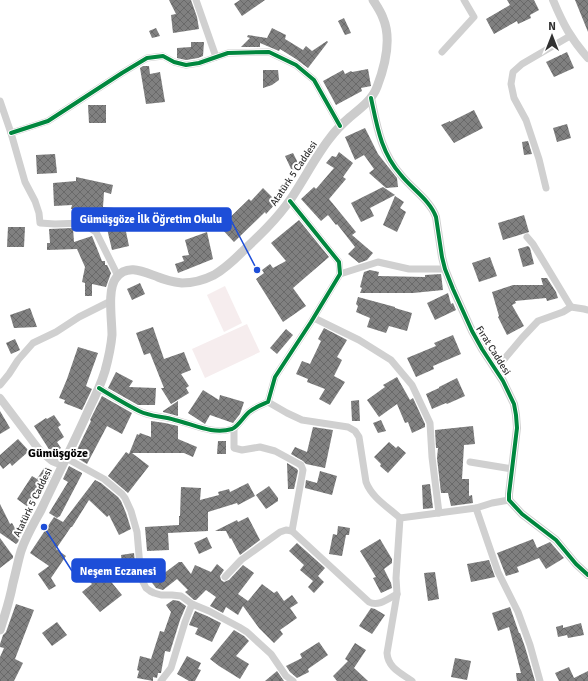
<svg xmlns="http://www.w3.org/2000/svg" width="588" height="681" viewBox="0 0 588 681" font-family="Signika,sans-serif">
	<defs>
		<pattern id="building-cross-hatch" width="8" height="8" patternUnits="userSpaceOnUse"><rect width="8" height="8" fill="#808080"/><path d="M0 0l8 8M0 8l8-8" fill="none" stroke="#696969"/></pattern>
	</defs>
	<rect width="100%" height="100%" fill="#fff"/>
	<!-- grass -->
	<g fill="#f6edee">
		<path d="M225,286L242,323L224,332L207,295Z"/>
		<path d="M247,324L260,352L205,378L192,349Z"/>
	</g>
	<!-- building -->
	<g fill="url(#building-cross-hatch)">
		<path d="M169,0H191L197,17L199,29L173,33L171,15L176,14Z"/>
		<path d="M240,0H265L242,16L234,4Z"/>
		<path d="M507,0H534L539,10L530,15L531,18L518,24L517,21L494,34L486,19L510,5Z"/>
		<path d="M575,0H588V32Z"/>
		<path d="M344,18L351,33L345,35L338,21Z"/>
		<path d="M156,28L160,36L152,38L149,31Z"/>
		<path d="M272,28L286,35L285,39L303,50L306,46L312,51L327,41L328,42L308,68L296,59L280,49L279,51L260,43V47H241L250,38L247,37L248,35L267,38Z"/>
		<path d="M191,42H204L203,56L198,58L186,60L177,58V48L191,47Z"/>
		<path d="M567,52L574,68L554,77L546,62Z"/>
		<path d="M143,66H149L150,74L160,72L165,102L146,104L140,68Z"/>
		<path d="M368,69L371,86L361,88L362,91L336,105L323,81L343,70L345,74L351,71L352,72Z"/>
		<path d="M263,70H278L279,80L272,85L263,88Z"/>
		<path d="M88,105H106V123H89Z"/>
		<path d="M474,110L483,128L454,143L441,125L450,121V122Z"/>
		<path d="M567,124L571,138L557,142L553,128Z"/>
		<path d="M365,128L378,154L397,178L398,187L386,188L369,173L374,169L364,155L355,160L345,137Z"/>
		<path d="M528,141L532,154L524,155L522,142Z"/>
		<path d="M339,152L353,163L343,177L346,179L329,199L356,232L352,235L373,253L367,260L359,263L348,254L355,247L337,224L336,225L328,215L321,221L301,199L314,187L316,189L334,168L326,163L332,156L336,157Z"/>
		<path d="M293,153L300,167L292,171L285,156Z"/>
		<path d="M55,154L57,173L37,174L36,155Z"/>
		<path d="M76,177L113,185L111,194L104,192L103,207L114,208L112,230L125,227L129,246L112,250L105,220L92,219L93,213L71,209L72,205L54,206L53,183L76,181Z"/>
		<path d="M383,187L395,195L370,208L374,216L361,222L351,203Z"/>
		<path d="M263,188L277,202L266,214L265,212L234,242L220,227L249,199L251,201Z"/>
		<path d="M395,196L404,202L400,208L406,212L397,232L383,225Z"/>
		<path d="M524,215L529,232L503,240L498,223Z"/>
		<path d="M299,220L329,257L293,288L306,306L283,322L256,279L264,273L262,270L270,264L273,268L286,261L271,243Z"/>
		<path d="M8,227H25L24,247H7Z"/>
		<path d="M73,228L74,242L92,236L102,261H105V265H107L111,273L106,287L92,284V296H85V283L82,282L85,267L77,249L47,250V243H50L49,229Z"/>
		<path d="M207,232L213,259L178,273L175,264L184,261L182,256L189,255L185,240Z"/>
		<path d="M528,246L530,248L534,264L523,267L518,249Z"/>
		<path d="M490,257L497,276L479,282L472,263Z"/>
		<path d="M370,270L379,272L378,276L425,277V275L441,274L443,290L413,293H360L362,288L360,287L364,272Z"/>
		<path d="M541,278H547L556,292L558,298L547,301L546,298L515,301L516,303L512,305L524,326L507,335L498,317L499,316L492,292L513,285H543Z"/>
		<path d="M140,283L145,294L132,300L127,289Z"/>
		<path d="M448,293L451,304L453,303L456,310L435,320L427,303Z"/>
		<path d="M358,297L395,307V308L412,313L407,331L389,326L386,333L367,327L370,318L356,312L358,306L356,304Z"/>
		<path d="M30,308L37,327L14,328L10,315Z"/>
		<path d="M153,327L164,359L184,352L191,370L181,374L189,386L186,388L189,393L171,404L161,388H164L150,353L144,355L136,333Z"/>
		<path d="M324,328L347,340L337,357L342,360L334,376L345,382L330,405L319,399L325,389L307,382L308,379L296,374L302,361L310,364L321,341L318,339Z"/>
		<path d="M286,329L293,335L277,354L270,348Z"/>
		<path d="M453,335L461,354L433,366L434,369L416,377L407,358L436,346L434,343Z"/>
		<path d="M15,339L20,350L11,354L6,343Z"/>
		<path d="M78,347L98,353L86,386L92,389L82,410L64,403L65,400L59,398L67,379Z"/>
		<path d="M116,372L133,381L129,387L156,388L155,405H138L108,388Z"/>
		<path d="M397,377L410,400L413,398L425,424V427L412,433L408,422L405,423L397,404L379,417L367,400L385,387L383,385Z"/>
		<path d="M457,378L465,396L447,404L446,403L432,409L426,394L439,388V387Z"/>
		<path d="M203,390L219,400L220,395L244,402L240,414L233,423L210,415L205,424L188,413Z"/>
		<path d="M102,396L132,413L122,434L107,426L87,464L74,456L91,421L90,420Z"/>
		<path d="M359,400L360,421H352L351,401Z"/>
		<path d="M178,401V416L163,412V411Z"/>
		<path d="M0,411L10,428L0,434Z"/>
		<path d="M54,415L61,425L58,427L64,437L57,442L61,448L52,454L34,426L46,418L47,419Z"/>
		<path d="M381,420L386,431L378,433L373,423Z"/>
		<path d="M151,421L165,423L178,426V439L197,447L193,457L184,453H132L149,466L128,493L108,476L126,452L129,454L137,434L139,435L140,433L151,437Z"/>
		<path d="M473,426L475,444L464,445L462,479H469V496L472,495L473,503L451,506L448,493H441L437,458L438,448H436L435,430Z"/>
		<path d="M313,427L333,430L325,468L306,464L303,461L291,454L295,447L307,452Z"/>
		<path d="M18,439L29,451L12,466L10,463L3,469L0,465V455Z"/>
		<path d="M218,441H226V454H217Z"/>
		<path d="M389,442L396,448L398,446L406,453L388,473L380,466L381,464L374,457Z"/>
		<path d="M287,463L297,469L298,471L294,489H288Z"/>
		<path d="M69,466L82,473V474L60,516L57,518L49,513L68,482L63,479Z"/>
		<path d="M44,468L52,474L48,482L46,481L28,507L17,499L32,476L37,479Z"/>
		<path d="M320,471L337,476L332,495L305,488L306,480L317,483Z"/>
		<path d="M95,480L101,483L118,497L121,501L126,513L131,529L119,535L109,515L107,517L89,500L72,527H71L56,549L66,556L51,578L56,586L49,590L38,574L49,566L30,553L54,517L63,522Z"/>
		<path d="M248,483L255,496L238,505L237,503L208,512V531L168,533L169,550L147,551L145,527L179,525V516H180L181,487L201,488L200,500L219,495L218,492L229,489L230,492Z"/>
		<path d="M430,484L433,508L423,509L422,485Z"/>
		<path d="M269,486L278,498V501L266,509L256,495Z"/>
		<path d="M0,504L10,524L12,523L20,537L18,542L16,544L0,533Z"/>
		<path d="M248,517L260,540L240,555L231,538L230,539L226,531H215L237,520L238,522Z"/>
		<path d="M338,526L350,528L349,535H346L342,556L329,554L333,534L337,535Z"/>
		<path d="M207,537L212,548L199,554L194,543Z"/>
		<path d="M0,538L13,556V558L0,568Z"/>
		<path d="M380,539L392,559V563L384,569L391,583L392,588L381,593L373,578L376,577L360,551Z"/>
		<path d="M533,539L537,548L550,542L564,558L546,569L539,558L517,567L519,572L506,576L497,553Z"/>
		<path d="M297,543L325,568L318,576L324,582L314,593L308,587L313,581L300,570L304,565L289,551Z"/>
		<path d="M134,553L136,573L123,574L121,555Z"/>
		<path d="M489,560L495,577L471,582L467,564Z"/>
		<path d="M179,562H182L191,574L195,565L211,572L217,564L224,570L220,576L221,580L224,582L229,580L243,565L254,573L238,594L248,601L262,584L274,593L277,591L284,601L292,595L298,603L290,608L297,618L280,630L283,634L274,643L259,628L243,606L238,615L226,607L223,613L210,606L216,597L206,590L196,600H194L185,592L188,590L177,579L163,590L156,588L150,580L161,572L163,574Z"/>
		<path d="M103,572L122,595L100,612L82,592L92,584L90,582Z"/>
		<path d="M435,572L439,599L428,601L424,573Z"/>
		<path d="M173,600L179,601L186,606L180,620L170,652L165,651L161,673H158L157,678L153,677V681L137,678L139,671L137,670L140,656L151,659L160,631L164,632L171,612L166,605Z"/>
		<path d="M16,604L34,610L15,659L23,663L14,681H0V657L4,648L0,647V644L3,635L6,632Z"/>
		<path d="M510,607L519,633H520L525,647L535,681H517L516,673H521L509,627L498,631L492,613Z"/>
		<path d="M371,608L375,609L385,615L372,634L359,626Z"/>
		<path d="M195,611L207,616L221,623L212,642L195,634L198,628L189,625Z"/>
		<path d="M57,622L67,635L52,646L42,633Z"/>
		<path d="M581,623L584,635L568,638L567,635L558,637L556,627L563,625V628Z"/>
		<path d="M234,630L244,636L249,641L236,656L249,664L240,679L219,666L210,659Z"/>
		<path d="M319,642L328,655L308,669L309,672L297,678L290,672L286,666L302,658L300,654Z"/>
		<path d="M355,643L366,650L354,668L368,681H337L333,676L348,661L345,659Z"/>
		<path d="M187,656L201,663L198,669L201,670L195,681H189L177,674Z"/>
		<path d="M455,658L471,661L467,680L451,677Z"/>
		<path d="M569,667L574,678L588,671V681H559L555,673Z"/>
		<path d="M277,671L284,681H265Z"/>
	</g>
	<g fill="none" stroke-linecap="round" stroke-linejoin="round">
		<!-- minor -->
		<g stroke="#d0d0d0" stroke-width="7">
			<path d="M196,0L216,57"/>
			<path d="M442,52L474,17L464,0"/>
			<path d="M0,101L11,133L25,182L35,201L39,213L40,223L55,224L83,223L96,232L118,276"/>
			<path d="M11,133L48,121L122,73L147,58L163,56L174,62L186,65L199,63L228,53L269,52L296,65L314,80L340,126"/>
			<path d="M546,188L539,159L526,120L514,98L511,84L513,72L522,64L570,36"/>
			<path d="M527,237L533,244L571,307"/>
			<path d="M340,274L378,262L409,269H445"/>
			<path d="M314,318L359,340L391,360L412,385L430,423L432,457L439,513"/>
			<path d="M495,370L522,338L538,321L563,312L571,307L584,309L588,310"/>
			<path d="M0,385L9,374L18,360L33,343L56,332L79,317L111,301"/>
			<path d="M99,388C112,396 125,404 139,411C151,417 162,416 175,420C193,424 212,435 232,429C239,426 243,417 249,412C255,407 261,405 268,402L275,377L311,322L340,274L339,262L290,201"/>
			<path d="M268,402L287,413L302,420L348,427L355,431L359,437L366,482C372,498 388,507 400,518L476,508L492,503L509,500"/>
			<path d="M66,458L104,479L122,494L125,498L131,511L137,532L141,578L146,588L150,591L154,593L161,595H172L181,596L192,604L209,611L239,627L247,632L271,654L286,676L293,681"/>
			<path d="M470,462L512,469"/>
			<path d="M476,508L498,572L518,612L530,645L540,681"/>
			<path d="M400,518L396,578L397,594L387,653C388,668 401,673 412,681"/>
			<path d="M292,531L369,602C378,607 388,599 397,594"/>
			<path d="M225,577L241,560L280,532L286,530L292,531L303,470L301,465L299,464L275,451L260,447L242,450L234,448V428"/>
			<path d="M161,681L171,668L185,622L192,604"/>
		</g>
		<!-- tertiary -->
		<g stroke="#d0d0d0" stroke-width="8">
			<path d="M553,0C563,24 571,39 588,58"/>
			<path d="M371,98C377,126 381,153 401,175C412,189 430,200 436,217L442,257L445,269L453,289L472,331L482,349L503,381L514,404L516,415L517,428L509,494V500L522,514L556,540L576,564L588,575"/>
			<path d="M0,398L40,451L52,461L62,465"/>
		</g>
		<!-- secondary -->
		<path stroke="#ccc" stroke-width="9" d="M0,630C5,615 10,599 13,583C16,572 18,561 21,551C26,536 34,523 41,510C57,476 74,443 89,409C95,397 101,384 105,371C108,360 111,347 112,335C112,320 107,289 116,278C127,263 144,272 158,277C165,280 174,282 182,283C192,283 204,280 214,275C224,269 234,260 242,252C259,236 277,219 290,200C304,180 315,157 330,138C336,130 343,123 350,117C361,108 372,100 377,87C385,66 392,39 383,18C381,12 377,6 373,0"/>
		<!-- cycleway casing -->
		<g stroke="#fff" stroke-width="6">
			<g id="cycleway">
				<path d="M371,98C377,126 381,153 401,175C412,189 430,200 436,217L442,257L445,269L453,289L472,331L482,349L503,381L514,404L516,415L517,428L509,494V500L522,514L556,540L576,564L588,575"/>
				<path d="M11,133L48,121L122,73L147,58L163,56L174,62L186,65L199,63L228,53L269,52L296,65L314,80L340,126"/>
				<path d="M99,388C112,396 125,404 139,411C151,417 162,416 175,420C193,424 212,435 232,429C239,426 243,417 249,412C255,407 261,405 268,402L275,377L311,322L340,274L339,262L290,201"/>
			</g>
		</g>
		<!-- cycleway -->
		<use href="#cycleway" stroke="#00873e" stroke-width="4"/>
	</g>
	<g text-anchor="middle" stroke-width="4" stroke-linejoin="round" paint-order="stroke">
		<!-- street labels -->
		<g font-size="10" fill="#313131" stroke="#fff">
			<text transform="translate(293 173) rotate(-56)" y="4">Atatürk 5 Caddesi</text>
			<text transform="translate(494 350) rotate(58)" y="4">Fırat Caddesi</text>
			<text transform="translate(32 502) rotate(-64)" y="4">Atatürk 5 Caddesi</text>
		</g>
		<!-- quarter labels -->
		<g font-size="12" font-weight="bold" fill="#000" stroke="#fff">
			<text x="58" y="457">Gümüşgöze</text>
		</g>
	</g>
	<!-- callouts -->
	<path fill="none" stroke="#1d4ed8" stroke-width="1.5" d="M257 270L231 220M44 527L72 571"/>
	<g fill="#1d4ed8" stroke="#fff" stroke-width="1.5">
		<circle cx="257" cy="270" r="4"/>
		<circle cx="44" cy="527" r="4"/>
	</g>
	<g fill="#1d4ed8" stroke="#1d4ed8" stroke-width="1.5">
		<rect x="72" y="208" width="159" height="23" rx="4"/>
		<rect x="72" y="559" width="93" height="23" rx="4"/>
	</g>
	<g font-size="11" text-anchor="middle" font-weight="bold" fill="#fff">
		<text x="151" y="223">Gümüşgöze İlk Öğretim Okulu</text>
		<text x="118" y="575">Neşem Eczanesi</text>
	</g>
	<!-- north arrow -->
	<g transform="translate(552 36)" stroke="#ffffff" stroke-width="3" paint-order="stroke">
	<path d="M0-3L7 15L0 10L-7 15Z" fill="#313131"/>
	<text y="-6" font-size="11" font-weight="bold" text-anchor="middle" fill="#313131">N</text>
	</g>
</svg>
